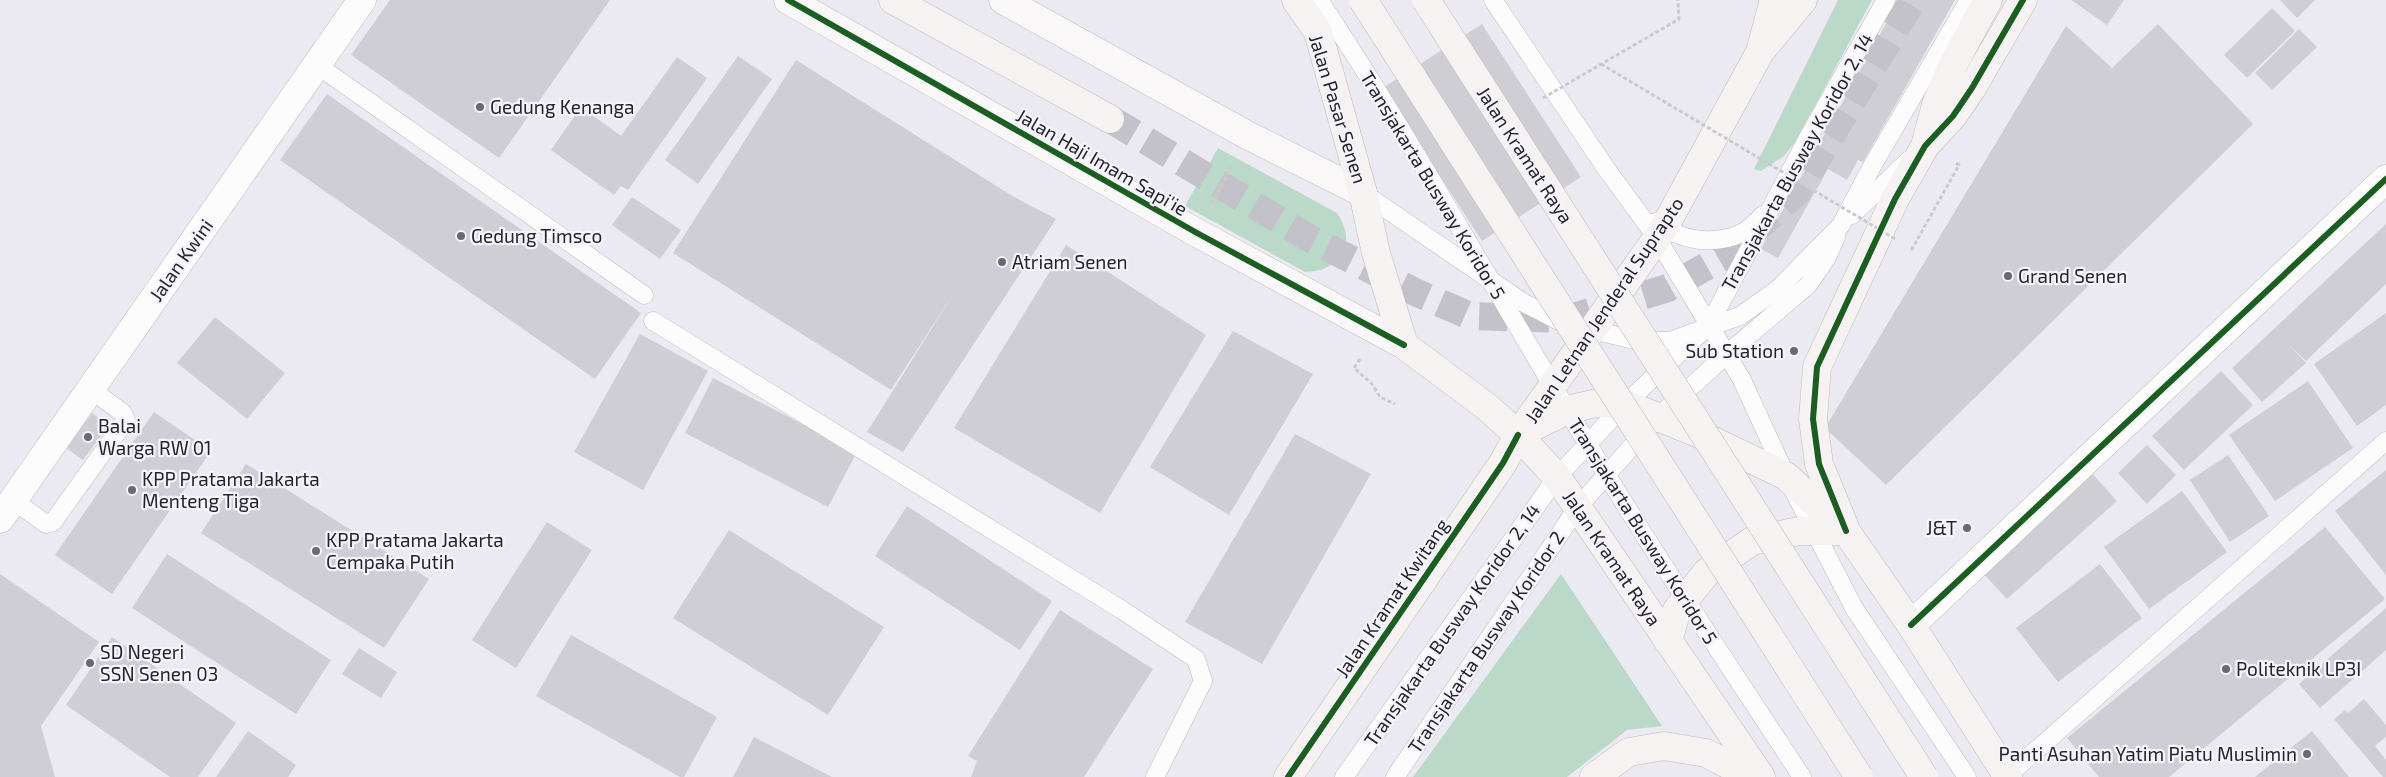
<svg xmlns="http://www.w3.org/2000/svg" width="2386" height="777" viewBox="0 0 2386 777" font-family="'Exo 2',sans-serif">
	<rect width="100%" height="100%" fill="#ebeaf2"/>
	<!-- green -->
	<g fill="#bbd9c8">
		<path d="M1838,0H1872L1796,141L1784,156L1761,171L1754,169Z"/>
		<path d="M1218,148L1337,213C1358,244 1341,271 1305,272L1185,206Z"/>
		<path d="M1561,574L1662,726L1627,730L1567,777H1413Z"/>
	</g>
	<!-- building -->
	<g fill="#cfced4">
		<path d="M390,0H610L499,158L351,55Z"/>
		<path d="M1899,0H1955L1863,162L1858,160L1847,180L1828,169L1778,258L1761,249Z"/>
		<path d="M2071,0H2124L2107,25Z"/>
		<path d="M2280,0H2315L2297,18Z"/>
		<path d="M2272,8L2295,31L2247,78L2224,55Z"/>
		<path d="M1482,24L1581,177L1482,241L1383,88Z"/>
		<path d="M2158,24L2253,124L1886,485L1825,428L2066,26L2112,68Z"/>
		<path d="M2299,29L2317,47L2272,90L2255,73Z"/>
		<path d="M738,56L772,79L698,184L665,160Z"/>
		<path d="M677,57L707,78L628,190L621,186L614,195L551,150L581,107L621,136Z"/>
		<path d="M796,60L1014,197L1056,219L903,452L867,432L955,291L891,390L673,253Z"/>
		<path d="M327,94L641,313L595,379L280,160Z"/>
		<path d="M632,197L681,230L660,259L612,225Z"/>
		<path d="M2386,224V284L2306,361L2289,345L2306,363L2262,402L2232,368Z"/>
		<path d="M1066,245L1206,335L1100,513L954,428Z"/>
		<path d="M2386,313V405L2357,426L2314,364Z"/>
		<path d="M215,317L285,373L247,419L177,363Z"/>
		<path d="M1233,331L1313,374L1229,515L1150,467Z"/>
		<path d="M640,334L708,371L643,490L574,452Z"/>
		<path d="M2221,371L2253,405L2184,470L2152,436Z"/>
		<path d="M713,378L857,452L828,507L685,433Z"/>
		<path d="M2308,381L2353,448L2275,501L2229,435Z"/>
		<path d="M154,412L211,451L112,594L55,555Z"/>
		<path d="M92,413L109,425L83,460L66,448Z"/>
		<path d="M1295,434L1371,474L1262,664L1185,622Z"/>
		<path d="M2147,445L2176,475L2147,504L2118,473Z"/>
		<path d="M2228,455L2269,516L2230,542L2190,480Z"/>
		<path d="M246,464L429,579L384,648L201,533Z"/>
		<path d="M2089,470L2117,501L2007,599L1978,568Z"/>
		<path d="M2386,470V575L2335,511Z"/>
		<path d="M2182,491L2227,552L2149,609L2104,547Z"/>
		<path d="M907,506L1052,601L1020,650L875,556Z"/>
		<path d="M547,522L592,550L516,668L472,640Z"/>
		<path d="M2325,527L2385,599L2169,777H2099L2067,738Z"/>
		<path d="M729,530L884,627L828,715L673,618Z"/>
		<path d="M167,554L331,660L296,714L132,608Z"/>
		<path d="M2100,564L2142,618L2058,682L2016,628Z"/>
		<path d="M0,574L99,642L41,726L55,777H0Z"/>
		<path d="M2386,608V650L2320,708L2299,684Z"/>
		<path d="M1060,610L1153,669L1084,777H971L977,761L968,756Z"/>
		<path d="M571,635L717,717L684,777H680L536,696Z"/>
		<path d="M112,637L236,723L198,777H170L66,705Z"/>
		<path d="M359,648L397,672L381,698L342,674Z"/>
		<path d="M2364,699L2386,725V737L2375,746L2386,760V777H2383L2334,719L2345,710L2348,713Z"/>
		<path d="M248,731L296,765L288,777H216Z"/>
		<path d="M2312,731L2349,777H2255Z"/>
		<path d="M754,737L832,777H733Z"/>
	</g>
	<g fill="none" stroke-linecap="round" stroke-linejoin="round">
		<!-- primary-tunnel -->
		<path stroke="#c3c2ca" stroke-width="28" stroke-dasharray="28 14" stroke-linecap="butt" d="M1110,119L1309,238L1415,292L1470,316L1567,319L1668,288L1728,254L1797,192L1913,0"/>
		<!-- lane casing -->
		<g stroke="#bdbdc3" stroke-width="19">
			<g id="lane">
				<path d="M1319,0C1408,134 1486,275 1569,413C1643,537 1723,657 1802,777"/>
				<path d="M1493,0L1605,167L1657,238L1742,380L1786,476L1854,608L1967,777"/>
				<path d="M317,65L644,295"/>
				<path d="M1360,191L1524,303L1561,322L1638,341H1670L1740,316L1778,289L1841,225L1871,168L1969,0"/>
				<path d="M1852,215L1909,160"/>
				<path d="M1656,222C1680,241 1713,246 1742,233C1749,229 1757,221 1763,215"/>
				<path d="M653,321L1122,610L1196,659L1203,681L1155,777"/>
				<path d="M13,500L46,524L53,522L126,420L123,413L90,389"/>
				<path d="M2007,776L2386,441"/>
				<path d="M1344,777L1557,477L1625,404L1709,325L1809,136L1886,0"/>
				<path d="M1395,777L1578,507L1658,417L1727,354L1808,285L1826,259L1836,237"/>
			</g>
		</g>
		<!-- street casing -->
		<g stroke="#bdbdc3" stroke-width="29">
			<g id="street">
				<path d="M0,519L362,0"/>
				<path d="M1911,625L2386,179"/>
			</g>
		</g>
		<!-- secondary casing -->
		<g stroke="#bdbdc3" stroke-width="29">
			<g id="secondary">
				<path d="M788,0L1197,233L1404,345"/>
				<path d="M1003,0L1247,135L1363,193"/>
			</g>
		</g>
		<!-- primary casing -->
		<g stroke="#c0b9bb" stroke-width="29">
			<g id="primary">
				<path d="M893,0L1110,119"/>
				<path d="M1296,0L1318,32L1363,193L1376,253L1404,345L1487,407L1518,435L1557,477L1761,777"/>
				<path d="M1761,48L1774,0"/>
				<path d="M1926,142L1936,105L1952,67L1988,0"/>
				<path d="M1523,432L1567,410L1596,403L1625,404L1695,432L1786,476L1846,531L1911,625L2008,777"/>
				<path d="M1844,525L1819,464L1813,419L1817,367L1895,199L1925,146L1953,116L1972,88L2023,0"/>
				<path d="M1668,641L1677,610L1707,572L1752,541L1799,531H1846"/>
				<path d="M1288,777L1503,463L1518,435L1664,228L1760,52L1803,0"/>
				<path d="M1594,777L1629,752L1664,746L1706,753L1752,777"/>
			</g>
		</g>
		<!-- path -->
		<g stroke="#cacacd" stroke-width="3" stroke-dasharray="4 2.5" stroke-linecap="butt">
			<path d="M1212,204L1232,165"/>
			<path d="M1911,248L1912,249L1959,165L1956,163"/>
			<path d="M1360,359L1354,368L1372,384L1380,397L1395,404"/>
		</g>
		<!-- lane -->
		<use href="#lane" stroke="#fcfcfd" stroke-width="18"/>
		<!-- street -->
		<use href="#street" stroke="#fcfcfd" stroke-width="28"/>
		<!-- secondary -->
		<use href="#secondary" stroke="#f9f7f7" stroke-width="28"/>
		<!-- primary -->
		<use href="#primary" stroke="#f5f2f1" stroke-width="28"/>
		<!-- primary-bridge casing -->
		<g stroke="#c0b9bb" stroke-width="29" stroke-linecap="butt">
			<g id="primary-bridge">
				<path d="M1363,0L1859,777"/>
				<path d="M1426,0L1924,777"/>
			</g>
		</g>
		<!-- path-bridge -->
		<g stroke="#cacacd" stroke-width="3" stroke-dasharray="4 2.5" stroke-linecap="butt">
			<path d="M1601,64L1897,240"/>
			<path d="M1543,98L1679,19L1678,0"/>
		</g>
		<!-- primary-bridge -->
		<use href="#primary-bridge" stroke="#f5f2f1" stroke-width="28"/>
		<!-- cycleway casing -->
		<g stroke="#f5f4fd" stroke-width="9">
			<g id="cycleway">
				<path d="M788,0L1197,233L1404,345"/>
				<path d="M1846,531L1819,464L1813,419L1817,367L1895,199L1925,146L1953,116L1972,88L2023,0"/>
				<path d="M1911,625L2386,179"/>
				<path d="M1288,777L1503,463L1518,435"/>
			</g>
		</g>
		<!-- cycleway -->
		<use href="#cycleway" stroke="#1b5e20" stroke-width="6"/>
	</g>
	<!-- markers -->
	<g fill="#6a696f" stroke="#f5f4fd" stroke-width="2">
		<circle cx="480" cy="107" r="5"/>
		<circle cx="461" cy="236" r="5"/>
		<circle cx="1002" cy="262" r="5"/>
		<circle cx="2008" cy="276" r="5"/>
		<circle cx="1794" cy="351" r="5"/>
		<circle cx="88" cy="437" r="5"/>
		<circle cx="132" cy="490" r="5"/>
		<circle cx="1967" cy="528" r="5"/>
		<circle cx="316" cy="551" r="5"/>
		<circle cx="90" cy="663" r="5"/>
		<circle cx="2226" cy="669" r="5"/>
		<circle cx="2307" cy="754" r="5"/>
	</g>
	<g text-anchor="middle" stroke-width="4.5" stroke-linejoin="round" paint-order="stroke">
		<!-- poi labels -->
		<g font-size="19" fill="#242429" stroke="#f5f4fd" text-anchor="start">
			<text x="490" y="114">Gedung Kenanga</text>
			<text x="471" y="243">Gedung Timsco</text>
			<text x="1012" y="269">Atriam Senen</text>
			<text x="2018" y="283">Grand Senen</text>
			<text x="1784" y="358" text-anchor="end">Sub Station</text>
			<text x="98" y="433">Balai<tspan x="98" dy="22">Warga RW 01</tspan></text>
			<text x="142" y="486">KPP Pratama Jakarta<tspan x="142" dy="22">Menteng Tiga</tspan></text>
			<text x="1957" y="535" text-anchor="end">J&amp;T</text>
			<text x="326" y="547">KPP Pratama Jakarta<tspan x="326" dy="22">Cempaka Putih</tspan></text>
			<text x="100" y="659">SD Negeri<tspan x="100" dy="22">SSN Senen 03</tspan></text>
			<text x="2236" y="676">Politeknik LP3I</text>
			<text x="2297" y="761" text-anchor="end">Panti Asuhan Yatim Piatu Muslimin</text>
		</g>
		<!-- street labels -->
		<g font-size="19" fill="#242429" stroke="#f5f4fd">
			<text transform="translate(1338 109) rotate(73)" y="7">Jalan Pasar Senen</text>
			<text transform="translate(1525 155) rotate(57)" y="7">Jalan Kramat Raya</text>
			<text transform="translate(1102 162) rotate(30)" y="7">Jalan Haji Imam Sapi'ie</text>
			<text transform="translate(1797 162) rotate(-61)" y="7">Transjakarta Busway Koridor 2, 14</text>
			<text transform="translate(1433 185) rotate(59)" y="7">Transjakarta Busway Koridor 5</text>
			<text transform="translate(181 260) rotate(-55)" y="7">Jalan Kwini</text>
			<text transform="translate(1604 310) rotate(-56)" y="7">Jalan Letnan Jenderal Suprapto</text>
			<text transform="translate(1643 531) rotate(58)" y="7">Transjakarta Busway Koridor 5</text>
			<text transform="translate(1612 558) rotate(56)" y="7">Jalan Kramat Raya</text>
			<text transform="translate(1392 598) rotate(-56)" y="7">Jalan Kramat Kwitang</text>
			<text transform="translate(1452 625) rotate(-55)" y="7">Transjakarta Busway Koridor 2, 14</text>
			<text transform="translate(1486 642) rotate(-56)" y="7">Transjakarta Busway Koridor 2</text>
		</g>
	</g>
</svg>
